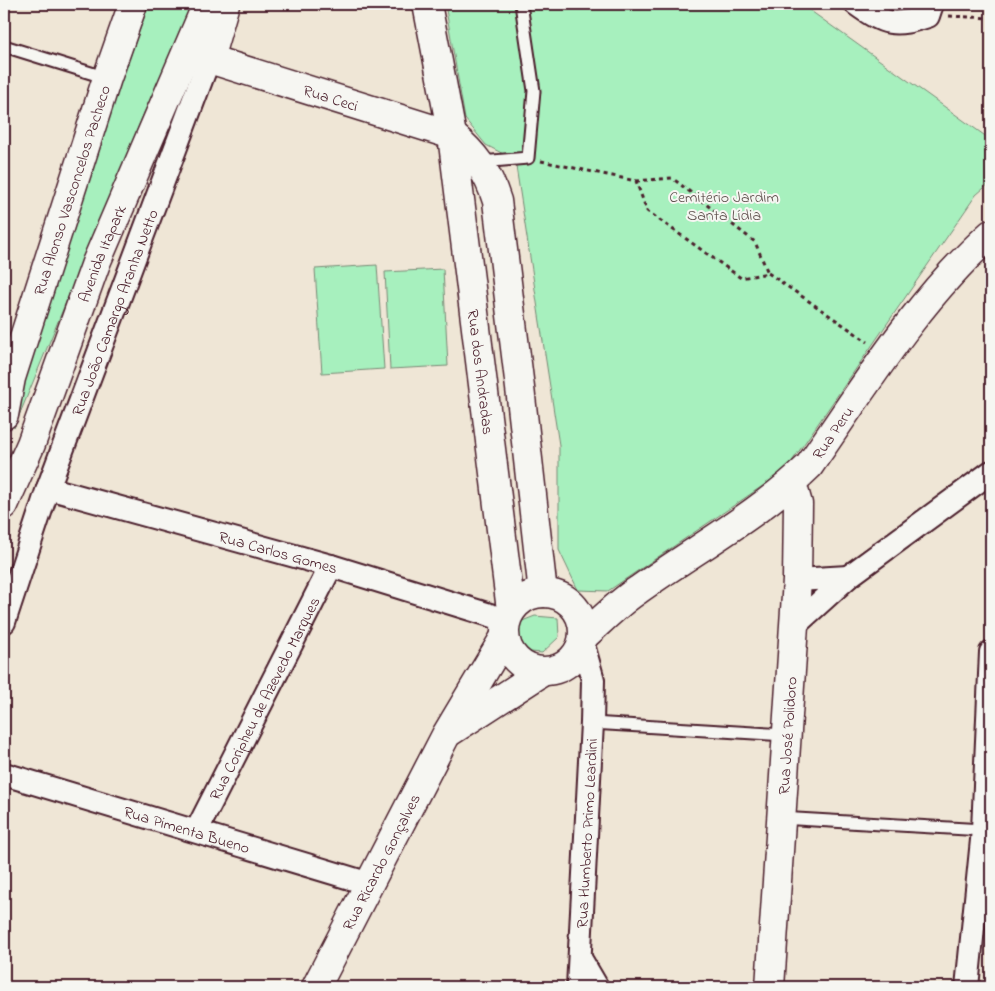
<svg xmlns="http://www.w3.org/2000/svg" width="995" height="991" viewBox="0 0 995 991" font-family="'Indie Flower',sans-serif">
	<rect width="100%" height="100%" fill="#efe6d6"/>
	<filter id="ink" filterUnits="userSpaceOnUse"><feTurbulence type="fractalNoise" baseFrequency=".02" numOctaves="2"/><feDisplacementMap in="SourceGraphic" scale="10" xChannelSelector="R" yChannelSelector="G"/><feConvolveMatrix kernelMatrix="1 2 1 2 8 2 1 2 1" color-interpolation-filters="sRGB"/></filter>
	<g filter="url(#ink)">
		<!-- green -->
		<g fill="#a7f0be" stroke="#788874">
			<path d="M149,4H193L144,113L14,428L32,343L87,176Z"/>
			<path d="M445,4H801L991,140V182L976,195L786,470L608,591L578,590L559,550V445L515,160L486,145L465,119Z"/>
			<path d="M377,265L384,369L322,373L315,269Z"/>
			<path d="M443,269L448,366L390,369L385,272Z"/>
			<path d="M535,616L558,618L559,637L542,653L520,651L507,645L504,637L517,623Z"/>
		</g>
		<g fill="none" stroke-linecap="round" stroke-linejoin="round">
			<!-- service casing -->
			<g stroke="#4a1f2b" stroke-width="15">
				<g id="service">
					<path d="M4,46L107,78"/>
					<path d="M481,162L528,158L534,91L521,4"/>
					<path d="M592,723L786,735"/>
					<path d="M780,818L983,830"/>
				</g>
			</g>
			<!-- minor casing -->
			<g stroke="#4a1f2b" stroke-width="26">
				<g id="minor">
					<path d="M856,4C885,25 894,27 928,16L932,4"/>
					<path id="s1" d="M48,488L331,566L506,620"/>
					<path d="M797,580L848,577"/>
					<path id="s2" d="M4,622L48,488L209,59"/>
					<path d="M795,625L848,577L991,472"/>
					<path id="s3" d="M4,774L370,884"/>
					<path id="s4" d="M197,830L331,566"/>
					<path d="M580,958L597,987"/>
					<path id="s5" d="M578,987L592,723L593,680L582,641"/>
					<path d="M967,987L983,830L991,652"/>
				</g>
			</g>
			<!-- tertiary casing -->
			<g stroke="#4a1f2b" stroke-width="31">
				<g id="tertiary">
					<path id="s6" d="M225,4L209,59L452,135C475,154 488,172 497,201L520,388L543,593"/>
					<path id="s7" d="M427,4L452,135L511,610"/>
					<circle cx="544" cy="632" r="39"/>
					<path id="s8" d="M583,637C601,621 618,603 638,590C695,549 759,515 809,466C865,386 918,299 991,234"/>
					<path d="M451,731L542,672"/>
					<path id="s9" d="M316,987L446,735L504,638"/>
					<path id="s10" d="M770,987L797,580L798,504L792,483"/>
				</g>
			</g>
			<!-- secondary casing -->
			<g stroke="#4a1f2b" stroke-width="31">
				<g id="secondary">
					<path id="s11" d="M4,415L11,378L107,78L133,4"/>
					<path id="s12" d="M4,505L31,444L96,263L207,4"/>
				</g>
			</g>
			<!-- path -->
			<g stroke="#4a1f2b" stroke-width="3" stroke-dasharray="4 4" stroke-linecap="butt">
				<path d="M949,16L991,18"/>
				<path d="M541,161L636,181L647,211L741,278L768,273L868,342"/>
				<path d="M636,181L672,178L755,242L768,273"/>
			</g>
			<!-- service -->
			<use href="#service" stroke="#f6f6f2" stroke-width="11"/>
			<!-- minor -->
			<use href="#minor" stroke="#f6f6f2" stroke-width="22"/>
			<!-- tertiary -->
			<use href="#tertiary" stroke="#f6f6f2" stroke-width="28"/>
			<!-- secondary -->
			<use href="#secondary" stroke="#f6f6f2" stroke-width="28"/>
		</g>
	</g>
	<g text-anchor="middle" stroke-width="4" stroke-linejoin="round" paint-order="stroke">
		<!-- street labels -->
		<g font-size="16" fill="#4a1f2b" stroke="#f6f6f2">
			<text dy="6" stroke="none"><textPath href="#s6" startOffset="185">Rua Ceci</textPath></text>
			<text dy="6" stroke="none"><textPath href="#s11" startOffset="235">Rua Alonso Vasconcelos Pacheco</textPath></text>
			<text dy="6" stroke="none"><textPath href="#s12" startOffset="270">Avenida Itapark</textPath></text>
			<text dy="6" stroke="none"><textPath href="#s2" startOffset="329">Rua João Camargo Aranha Netto</textPath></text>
			<text dy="6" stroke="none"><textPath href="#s7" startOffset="372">Rua dos Andradas</textPath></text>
			<text dy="6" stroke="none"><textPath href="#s8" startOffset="325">Rua Peru</textPath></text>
			<text dy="6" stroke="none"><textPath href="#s1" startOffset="239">Rua Carlos Gomes</textPath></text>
			<text dy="6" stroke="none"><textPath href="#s4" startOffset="148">Rua Coripheu de Azevedo Marques</textPath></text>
			<text dy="6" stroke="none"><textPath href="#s10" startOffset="252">Rua José Polidoro</textPath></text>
			<text dy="6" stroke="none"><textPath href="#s3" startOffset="191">Rua Pimenta Bueno</textPath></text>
			<text dy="6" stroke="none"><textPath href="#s5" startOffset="154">Rua Humberto Primo Leardini</textPath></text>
			<text dy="6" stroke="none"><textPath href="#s9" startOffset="141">Rua Ricardo Gonçalves</textPath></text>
		</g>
		<!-- park labels -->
		<g font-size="16" fill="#615350" stroke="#f6f6f2">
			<text x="724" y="202">Cemitério Jardim<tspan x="724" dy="18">Santa Lídia</tspan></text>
		</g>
	</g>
	<!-- margin -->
	<rect width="995" height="991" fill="none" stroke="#f6f6f2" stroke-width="20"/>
	<rect x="10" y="10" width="975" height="971" fill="none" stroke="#4a1f2b" stroke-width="2" filter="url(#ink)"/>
</svg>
